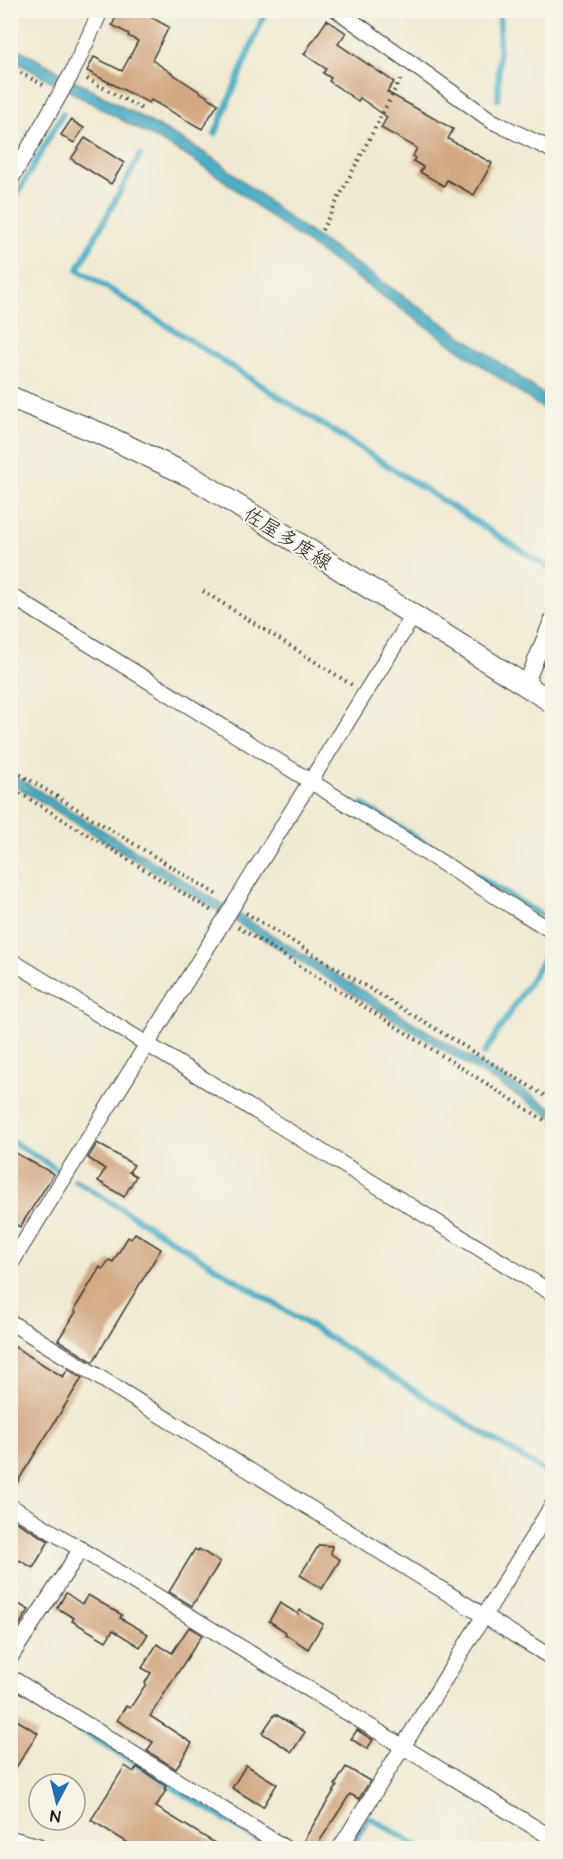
<svg xmlns="http://www.w3.org/2000/svg" width="563" height="1859" viewBox="0 0 563 1859" font-family="'Architects Daughter','Klee One',sans-serif">
	<rect width="100%" height="100%" fill="#f7f3e8"/>
	<filter id="ink" filterUnits="userSpaceOnUse"><feTurbulence type="fractalNoise" baseFrequency=".0167" numOctaves="2"/><feDisplacementMap in="SourceGraphic" scale="12" xChannelSelector="R" yChannelSelector="G"/><feConvolveMatrix kernelMatrix="1 2 1 2 8 2 1 2 1" color-interpolation-filters="sRGB"/></filter>
	<filter id="wash" filterUnits="userSpaceOnUse"><feTurbulence type="fractalNoise" baseFrequency=".008" numOctaves="4" result="noise"/><feDisplacementMap in="SourceGraphic" scale="24" xChannelSelector="R" yChannelSelector="G"/><feGaussianBlur stdDeviation="1.35" result="paint"/><feColorMatrix in="noise" values="0 0 0 0 0 0 0 0 0 0 0 0 0 0 0 0 0 1.4 0 .05"/><feComposite in="paint" operator="in"/></filter>
	<g filter="url(#wash)">
		<rect width="100%" height="100%" fill="#efe9d0"/>
		<!-- water -->
		<g fill="#46acc5" stroke="#316470" stroke-width="1.5">
			<path d="M11,45L195,147L222,164L289,218L481,349L552,401V415L280,224L218,176L182,153L11,59Z"/>
			<path d="M10,773L552,1108V1117L11,783Z"/>
		</g>
		<g fill="none" stroke-linecap="round" stroke-linejoin="round">
			<!-- stream -->
			<g stroke="#46acc5" stroke-width="6">
				<path d="M498,99L500,10"/>
				<path d="M215,134L266,10"/>
				<path d="M140,155L78,269L552,570"/>
				<path d="M10,207L63,113"/>
				<path d="M542,667L552,642"/>
				<path d="M362,804L552,922"/>
				<path d="M484,1054L552,946"/>
				<path d="M10,1140L61,1172"/>
				<path d="M75,1180L552,1476"/>
				<path d="M52,1712L271,1848"/>
				<path d="M350,1848L369,1817L421,1848"/>
			</g>
		</g>
		<g id="blocks">
			<!-- building -->
			<g fill="#d2a883">
				<path d="M120,10H138L169,27L152,60L218,104L202,129L151,100L149,103L87,71L94,57L122,71L138,41L128,36L129,34L112,25Z"/>
				<path d="M327,20L346,33L338,44L394,82L387,92L453,129L448,139L492,163L474,195L447,180L444,186L420,172L423,167L413,161L415,158L413,156L417,148L381,128L387,117L360,98L358,101L329,81L331,78L323,73L326,69L304,54Z"/>
				<path d="M71,120L84,128L74,143L61,135Z"/>
				<path d="M85,138L124,163L111,184L71,159Z"/>
				<path d="M97,1143L134,1165L129,1172L136,1176L124,1197L98,1181L105,1169L88,1158Z"/>
				<path d="M10,1150L54,1174L20,1227L10,1221Z"/>
				<path d="M135,1233L161,1249L93,1362L58,1340L76,1312L74,1310L100,1267L103,1269L109,1260L113,1262L128,1237L131,1239Z"/>
				<path d="M10,1344L63,1377L68,1369L82,1378L10,1494Z"/>
				<path d="M10,1518L49,1541L33,1568L10,1555Z"/>
				<path d="M319,1545L332,1546L331,1554L340,1560L322,1589L300,1575Z"/>
				<path d="M195,1549L198,1551L199,1549L220,1562L192,1606L169,1592Z"/>
				<path d="M66,1593L82,1604L88,1595L122,1615L120,1618L148,1634L140,1647L113,1630L106,1641L72,1621L74,1618L57,1608Z"/>
				<path d="M10,1599L29,1610L10,1639Z"/>
				<path d="M280,1603L298,1614L300,1610L323,1624L308,1649L285,1634L286,1632L269,1621Z"/>
				<path d="M189,1627L202,1635L150,1716L192,1743L176,1769L147,1751L153,1742L117,1720L126,1706L130,1708L146,1684L145,1683L151,1673L142,1668L157,1644L172,1653Z"/>
				<path d="M275,1714L305,1732L292,1752L262,1733Z"/>
				<path d="M10,1716L38,1733L10,1777Z"/>
				<path d="M357,1730L373,1740L367,1749L351,1739Z"/>
				<path d="M246,1765L277,1784L263,1807L232,1788Z"/>
				<path d="M125,1766L134,1772L137,1767L166,1786L164,1789L166,1790L156,1807L223,1848H136L91,1820Z"/>
				<path d="M346,1767L370,1781L359,1799L350,1794L316,1847L304,1840L337,1786L335,1785Z"/>
			</g>
		</g>
	</g>
	<g filter="url(#ink)">
		<use href="#blocks" fill-opacity="0" stroke="#3c3b37" stroke-width="1.5"/>
		<g fill="none" stroke-linecap="round" stroke-linejoin="round">
			<!-- minor casing -->
			<g stroke="#3c3b37" stroke-width="17">
				<g id="minor">
					<path d="M337,10L492,121L552,150"/>
					<path d="M10,181L72,73L101,10"/>
					<path d="M10,595L552,931"/>
					<path d="M525,686L552,620"/>
					<path d="M10,960L552,1293"/>
					<path d="M10,1265L413,616"/>
					<path d="M10,1322L552,1658"/>
					<path d="M10,1506L552,1838"/>
					<path d="M10,1658L81,1549"/>
					<path d="M10,1677L285,1848"/>
					<path d="M340,1848L552,1506"/>
				</g>
			</g>
			<!-- tertiary casing -->
			<g stroke="#3c3b37" stroke-width="22">
				<path id="tertiary" d="M10,1841L37,1848"/>
			</g>
			<!-- secondary casing -->
			<g stroke="#3c3b37" stroke-width="23">
				<path id="secondary" d="M10,397L104,435L192,477L552,702"/>
			</g>
			<!-- path -->
			<g stroke="#3c3b37" stroke-width="4" stroke-dasharray="1.5 4.5" stroke-linecap="butt">
				<path d="M10,67L47,87"/>
				<path d="M87,79L142,109"/>
				<path d="M322,230L402,76"/>
				<path d="M203,591L352,685"/>
				<path d="M10,768L219,896"/>
				<path d="M10,787L212,911"/>
				<path d="M246,913L552,1100"/>
				<path d="M238,927L552,1125"/>
			</g>
			<!-- minor -->
			<use href="#minor" stroke="#fff" stroke-width="15"/>
			<!-- tertiary -->
			<use href="#tertiary" stroke="#fff" stroke-width="20"/>
			<!-- secondary -->
			<use href="#secondary" stroke="#fff" stroke-width="21"/>
		</g>
	</g>
	<g text-anchor="middle" stroke-width="4.5" stroke-linejoin="round" paint-order="stroke">
		<!-- street labels -->
		<g font-size="20" fill="#1c1c1c" stroke="#f7f3e8">
			<text transform="translate(288 538) rotate(32)" y="7">佐屋多度線</text>
		</g>
	</g>
	<!-- margin -->
	<rect width="563" height="1859" fill="none" stroke="#f7f3e8" stroke-width="36"/>
	<!-- north arrow -->
	<g transform="translate(57 1802) rotate(187)"><circle r="28" fill="#f7f3e8" stroke="#9f9d96" stroke-width="1.5"/>
	<path d="M0-4.5L10 22L0 15L-10 22Z" fill="#1f6fb2"/>
	<text y="-9" font-size="16" font-weight="bold" text-anchor="middle" fill="#1c1c1c">N</text>
	</g>
</svg>
